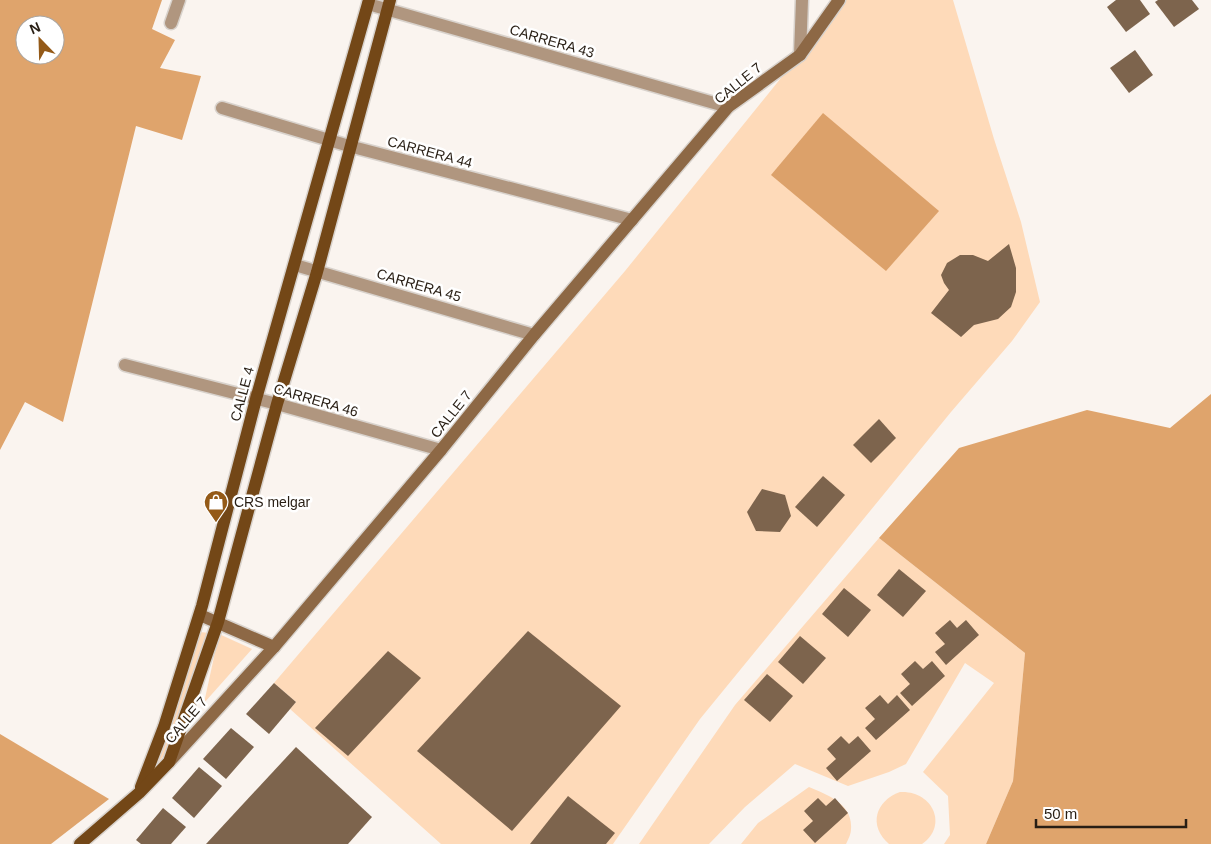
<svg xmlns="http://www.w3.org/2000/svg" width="1211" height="844" viewBox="0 0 1211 844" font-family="Helvetica,sans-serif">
	<rect width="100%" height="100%" fill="#faf4ef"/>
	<!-- green -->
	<g fill="#fedab9">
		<path d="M844,0H953L994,139L1021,222L1040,302L1012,341L951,412L700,719L613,844H441L290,709L296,702L274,683L625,271Z"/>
		<path d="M879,538L1025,653L1013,781L986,844H944L950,835L948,796L923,772L994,683L965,663L906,764L889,772L848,786L795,764L745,807L709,844H639L735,705Z"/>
		<path d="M200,632L209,633L174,742L156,766Z"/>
		<path d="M219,634L252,649L204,703Z"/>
		<path d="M809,787C828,795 853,804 851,829C851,834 848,840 846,844H741L758,823Z"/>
		<path d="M900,792C932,790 949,825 922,844H889C868,826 875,801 900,792Z"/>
	</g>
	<!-- forest -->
	<g fill="#dfa46c" fill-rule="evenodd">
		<path d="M0,0H162L152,29L175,40L160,68L201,76L182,140L136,126L63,422L25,402L0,450ZM25,25H55V55H25Z"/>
		<path d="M1211,394V844H986L1013,781L1025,653L879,538L959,448L1087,410L1170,428Z"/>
		<path d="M0,734L109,799L51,844H0Z"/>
	</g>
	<!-- water -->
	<path fill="#dca16a" d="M823,113L939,211L886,271L771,175Z"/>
	<!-- building -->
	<g fill="#7d644d">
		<path d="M1116,0H1140L1150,14L1126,32L1107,7Z"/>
		<path d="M1158,0H1192L1199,9L1174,27L1155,2Z"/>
		<path d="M1135,50L1153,75L1129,93L1110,68Z"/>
		<path d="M1009,244L1016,268V292L1011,307L998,319L974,325L961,337L931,313L949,290L944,283L941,275L947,263L960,255H973L988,261Z"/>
		<path d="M879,419L896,438L871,463L853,445Z"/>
		<path d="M823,476L845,495L817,527L795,507Z"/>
		<path d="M762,489L785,495L791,516L780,532L756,531L747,512Z"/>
		<path d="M899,569L926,591L903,617L877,595Z"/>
		<path d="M844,588L871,610L848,637L822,614Z"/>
		<path d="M950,620L957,628L966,620L979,635L946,665L935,652L945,644L935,633Z"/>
		<path d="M528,631L621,706L512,831L417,751Z"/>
		<path d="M800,636L826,658L803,684L778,662Z"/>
		<path d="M388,651L421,678L348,756L315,728Z"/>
		<path d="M915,661L923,669L932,661L945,676L912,706L900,693L910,684L901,674Z"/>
		<path d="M767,674L793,696L770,722L744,700Z"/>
		<path d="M274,683L296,702L269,734L246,714Z"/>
		<path d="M880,695L888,704L897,695L910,710L876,740L865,728L875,719L865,708Z"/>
		<path d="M231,728L254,747L226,779L203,759Z"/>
		<path d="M841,736L849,744L858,736L871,751L837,781L826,768L836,759L827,749Z"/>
		<path d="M296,747L372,817L348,844H206Z"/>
		<path d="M199,767L222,786L194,818L172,798Z"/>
		<path d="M568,796L615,833L606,844H530Z"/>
		<path d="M818,798L826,806L835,798L848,813L815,843L803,830L813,821L804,811Z"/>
		<path d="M163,808L186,827L171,844H141L136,840Z"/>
	</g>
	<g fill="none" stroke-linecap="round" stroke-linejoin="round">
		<!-- street casing -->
		<g stroke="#d8d2cc" stroke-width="15">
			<g id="street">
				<path d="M368,4L728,107"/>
				<path d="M171,23L179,0"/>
				<path d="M800,55L802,0"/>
				<path d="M222,108L349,146L632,220"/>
				<path d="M295,265L534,335"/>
				<path d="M125,365L277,404L441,450"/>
			</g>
		</g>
		<!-- secondary casing -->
		<g stroke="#d8d2cc" stroke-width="15">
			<g id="secondary">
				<path d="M200,615L274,647"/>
				<path d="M169,762L274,647L441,450L534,335L728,107L800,55L839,0"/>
			</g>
		</g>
		<!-- primary casing -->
		<g stroke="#d8d2cc" stroke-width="15">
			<g id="primary">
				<path d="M141,787L164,727L202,606L256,399L369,0"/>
				<path d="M80,844L139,793L169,762L218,622L277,404L317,272L390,0"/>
			</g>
		</g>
		<!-- street -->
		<use href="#street" stroke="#b0967f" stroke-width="12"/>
		<!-- secondary -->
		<use href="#secondary" stroke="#8d6845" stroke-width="12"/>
		<!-- primary -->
		<use href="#primary" stroke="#734717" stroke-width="12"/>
	</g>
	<!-- icons -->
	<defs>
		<g id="shop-pin" transform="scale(1.25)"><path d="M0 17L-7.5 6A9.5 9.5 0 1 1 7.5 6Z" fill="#945a18" stroke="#fff"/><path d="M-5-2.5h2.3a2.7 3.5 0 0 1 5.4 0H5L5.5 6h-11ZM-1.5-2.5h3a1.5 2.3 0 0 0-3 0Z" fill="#fff"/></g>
	</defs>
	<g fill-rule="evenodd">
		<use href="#shop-pin" x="216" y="502"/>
	</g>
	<g text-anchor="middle" stroke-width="5" stroke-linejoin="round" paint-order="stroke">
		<!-- street labels -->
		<g font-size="14" fill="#281e14" stroke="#fff">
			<text transform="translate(552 41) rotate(16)" y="5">CARRERA 43</text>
			<text transform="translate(738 83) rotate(-39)" y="5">CALLE 7</text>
			<text transform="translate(430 152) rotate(15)" y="5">CARRERA 44</text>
			<text transform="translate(419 285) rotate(16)" y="5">CARRERA 45</text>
			<text transform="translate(242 394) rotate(-75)" y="5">CALLE 4</text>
			<text transform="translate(316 400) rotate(16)" y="5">CARRERA 46</text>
			<text transform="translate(451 414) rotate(-51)" y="5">CALLE 7</text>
			<text transform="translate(186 720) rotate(-49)" y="5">CALLE 7</text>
		</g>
		<!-- poi labels -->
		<g font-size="14" fill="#281e14" stroke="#fff" text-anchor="start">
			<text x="234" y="507">CRS melgar</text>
		</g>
	</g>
	<!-- north arrow -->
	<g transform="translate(40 40) rotate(337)"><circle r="24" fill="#ffffff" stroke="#a9a5a1"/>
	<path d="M0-4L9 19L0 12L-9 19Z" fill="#945a18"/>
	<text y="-8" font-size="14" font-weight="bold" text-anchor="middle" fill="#281e14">N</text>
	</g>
	<!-- scale -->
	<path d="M1036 819v8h150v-8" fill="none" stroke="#281e14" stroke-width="2.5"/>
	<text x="1044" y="819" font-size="15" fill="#281e14" stroke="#ffffff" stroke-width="4" paint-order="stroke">50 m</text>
</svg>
